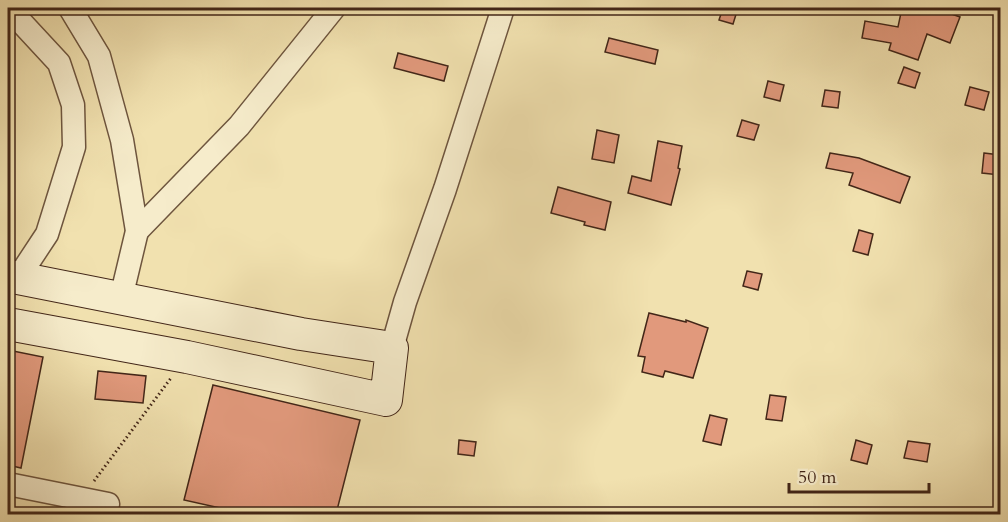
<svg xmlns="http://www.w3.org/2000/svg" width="1008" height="522" viewBox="0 0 1008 522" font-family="Cardo,serif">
	<rect width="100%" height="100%" fill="#f1e1af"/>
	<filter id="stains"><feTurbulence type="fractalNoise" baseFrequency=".00333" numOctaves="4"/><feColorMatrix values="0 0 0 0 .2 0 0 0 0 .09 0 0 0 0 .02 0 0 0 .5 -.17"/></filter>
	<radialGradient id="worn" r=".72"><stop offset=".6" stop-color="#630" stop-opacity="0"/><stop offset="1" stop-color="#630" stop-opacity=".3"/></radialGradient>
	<!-- building -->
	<g fill="#e1997c" stroke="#422618" stroke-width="1.5">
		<path d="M723,8H738L733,24L719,20Z"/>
		<path d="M902,8L928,10L929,8H935L960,17L950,43L927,34L918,60L889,50L891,43L862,38L865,21L898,27Z"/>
		<path d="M609,38L658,50L655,64L605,52Z"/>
		<path d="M398,53L448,66L444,81L394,68Z"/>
		<path d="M904,67L920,73L915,88L898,83Z"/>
		<path d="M768,81L784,85L780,101L764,97Z"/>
		<path d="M970,87L989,92L984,110L965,105Z"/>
		<path d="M825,90L840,92L838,108L822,106Z"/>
		<path d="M742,120L759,125L754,140L737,136Z"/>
		<path d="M597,130L619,135L614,163L592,159Z"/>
		<path d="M658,141L682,146L678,168L680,169L671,205L628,193L632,176L651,181Z"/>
		<path d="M830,153L859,158L910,177L900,203L849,185L853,173L826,168Z"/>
		<path d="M984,153L1000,155V175L982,173Z"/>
		<path d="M558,187L611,202L605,230L584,225L585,222L551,213Z"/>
		<path d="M859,230L873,234L868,255L853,251Z"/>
		<path d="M747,271L762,274L758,290L743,286Z"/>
		<path d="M649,313L686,322V320L708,328L693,378L665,371L663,377L642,372L645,357L638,356Z"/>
		<path d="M8,350L43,357L21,468L8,465Z"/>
		<path d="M98,371L146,376L143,403L95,399Z"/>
		<path d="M213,385L360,420L336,514H247L184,500Z"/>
		<path d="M770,395L786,397L782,421L766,419Z"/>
		<path d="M710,415L727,419L721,445L703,441Z"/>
		<path d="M459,440L476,442L474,456L458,454Z"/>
		<path d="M856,440L872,445L867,464L851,460Z"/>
		<path d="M908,441L930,444L927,462L904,458Z"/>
	</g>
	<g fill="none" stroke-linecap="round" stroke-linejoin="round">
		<!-- street casing -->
		<g stroke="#6e553e" stroke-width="25">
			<g id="street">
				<path d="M8,8L59,63L73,105L74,147L47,234L18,278L8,284"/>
				<path d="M70,8L99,56L122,140L137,231L121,298"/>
				<path d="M137,231L239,126L334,8"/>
				<path d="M392,348L405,302L445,189L503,8"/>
				<path d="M8,484L108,504"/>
			</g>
		</g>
		<!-- secondary casing -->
		<g stroke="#422618" stroke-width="34">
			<path id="secondary" d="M8,276L301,334L392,348L386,400L187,357L8,324"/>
		</g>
		<!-- path -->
		<path stroke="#422618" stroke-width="3" stroke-dasharray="1.5 3" stroke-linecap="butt" d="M94,481L171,378"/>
		<!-- street -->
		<use href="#street" stroke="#f6eccb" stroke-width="22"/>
		<!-- secondary -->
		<use href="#secondary" stroke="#f6eccb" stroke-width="32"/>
	</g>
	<!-- margin -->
	<rect width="1008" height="522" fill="none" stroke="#f1e1af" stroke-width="30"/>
	<rect x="9" y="9" width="990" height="504" fill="none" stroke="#422618" stroke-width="3"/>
	<rect x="15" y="15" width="978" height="492" fill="none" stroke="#422618" stroke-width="1.5"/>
	<!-- scale -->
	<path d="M789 483v9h140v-9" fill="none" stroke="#422618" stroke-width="3"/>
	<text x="798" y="483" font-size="18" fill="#422618" stroke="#f6eccb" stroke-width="4.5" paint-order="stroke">50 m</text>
	<rect width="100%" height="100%" filter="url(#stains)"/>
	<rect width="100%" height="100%" fill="url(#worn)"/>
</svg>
